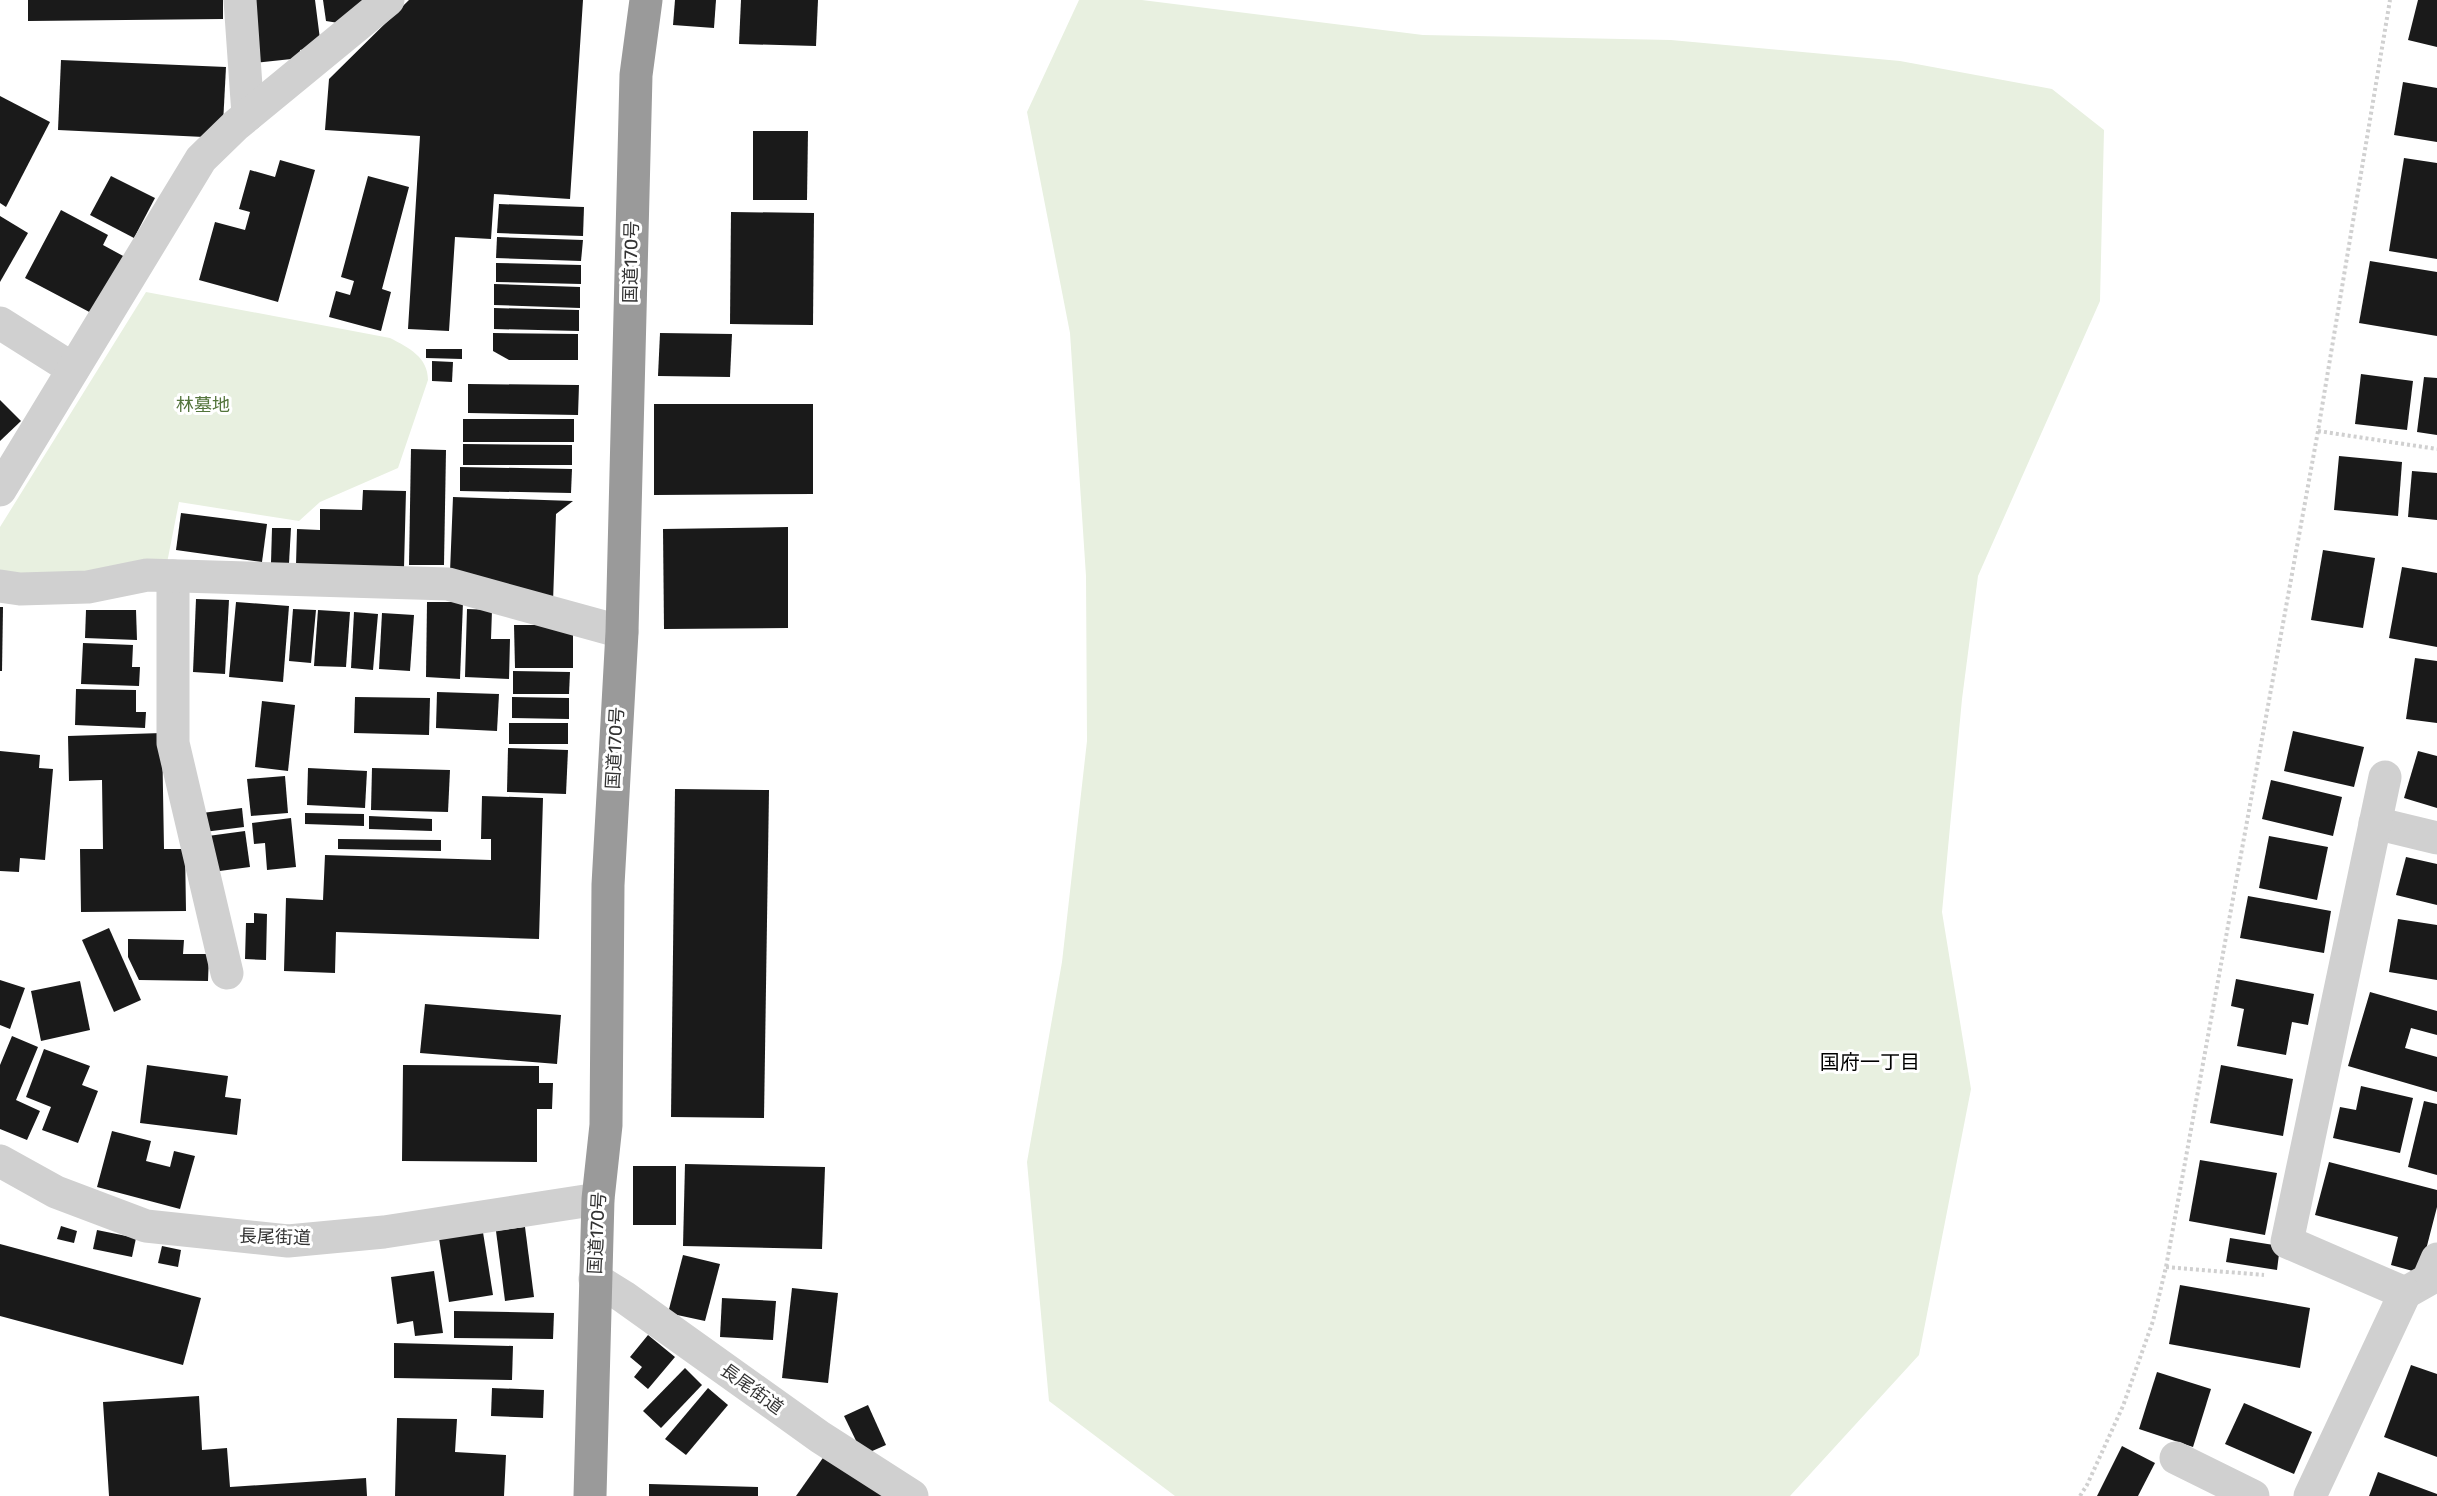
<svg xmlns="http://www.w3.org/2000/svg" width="2437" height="1496" viewBox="0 0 2437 1496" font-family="Rubik,'Noto Sans JP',sans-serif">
	<rect width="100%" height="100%" fill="#fff"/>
	<!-- green -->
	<g fill="#e8f0e0">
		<path d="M1079,0H1142L1423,35L1671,40L1900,61L2052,89L2104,130L2100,301L1978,576L1962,699L1942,912L1971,1089L1919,1355L1790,1496H1175L1049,1401L1027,1162L1062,962L1087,741L1086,576L1070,333L1027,112Z"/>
		<path d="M146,292L390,338C409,348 428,357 428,380L398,468L320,502L299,521L179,502L167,563L76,576H0V527Z"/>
	</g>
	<!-- building -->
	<g fill="#1a1a1a">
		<path d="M28,0H223V19L28,21Z"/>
		<path d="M257,0H315L321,47L300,50L301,58L254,63L246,1Z"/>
		<path d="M323,0H378L351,25L326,21Z"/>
		<path d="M409,0H583L570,199L494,194L491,239L455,237L449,331L408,329L420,136L325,130L329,79Z"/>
		<path d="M675,0H716L714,28L673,25Z"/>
		<path d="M741,0H818L816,46L739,44Z"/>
		<path d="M2418,0H2437V47L2408,40Z"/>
		<path d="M61,60L226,67L223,124L204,137L58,130Z"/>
		<path d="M2403,82L2437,88V142L2394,135Z"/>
		<path d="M0,96L50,122L6,207L0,203Z"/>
		<path d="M753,131H808L807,200H753Z"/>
		<path d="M2404,158L2437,163V259L2389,251Z"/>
		<path d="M280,160L315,170L278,302L199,280L215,222L245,230L250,212L239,209L250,170L275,177Z"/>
		<path d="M111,176L155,198L134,238L90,215Z"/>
		<path d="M368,176L409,187L382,289L391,292L381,331L329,317L336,291L350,295L354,281L341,277Z"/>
		<path d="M499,204L584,207L583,236L497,233Z"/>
		<path d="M61,210L108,235L103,245L125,257L95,315L25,278Z"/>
		<path d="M731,212L814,213L813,325L730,324Z"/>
		<path d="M0,216L28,233L0,282Z"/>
		<path d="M497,237L583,240L581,261L496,258Z"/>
		<path d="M2370,261L2437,272V336L2359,323Z"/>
		<path d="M496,263L581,265V284L496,282Z"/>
		<path d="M494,284L580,287V308L494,305Z"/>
		<path d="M494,308L579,310V331L494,329Z"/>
		<path d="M493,333L578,334V360H509L493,351Z"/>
		<path d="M660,333L732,334L730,377L658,376Z"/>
		<path d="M426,349H462V359L426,358Z"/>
		<path d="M432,361L453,362L452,382L432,381Z"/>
		<path d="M2361,374L2413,381L2407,430L2355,424Z"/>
		<path d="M2424,377L2437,378V435L2417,432Z"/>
		<path d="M468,384L579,385L578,415L468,413Z"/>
		<path d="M0,400L21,421L0,441Z"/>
		<path d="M654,404H813V494L654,495Z"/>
		<rect x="463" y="419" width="111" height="23"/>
		<path d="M463,444L572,445V465H463Z"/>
		<path d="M411,449L446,450L444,565H409Z"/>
		<path d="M2339,456L2402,462L2398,516L2334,510Z"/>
		<path d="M460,467L572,469L571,493L460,491Z"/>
		<path d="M2412,471L2437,473V520L2408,517Z"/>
		<path d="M363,490L406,491L404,568L296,565L297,529L320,530V509L362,510Z"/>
		<path d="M453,497L573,501L556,514L553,602L450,572Z"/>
		<path d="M181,513L267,524L262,562L176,550Z"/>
		<path d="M788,527V628L664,629L663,529Z"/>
		<path d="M272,528H291L289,563H271Z"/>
		<path d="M2323,550L2375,558L2363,628L2311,620Z"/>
		<path d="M2402,567L2437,573V647L2389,638Z"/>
		<path d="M196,599L229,600L225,674L193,672Z"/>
		<path d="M236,602L289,606L283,682L229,677Z"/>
		<path d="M427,602H463L460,679L426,677Z"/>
		<path d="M0,607H3L2,671H0Z"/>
		<path d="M293,609L316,610L311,663L289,661Z"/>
		<path d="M467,609L492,610L491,639H510L509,679L465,677Z"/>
		<path d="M86,610H136L137,640L85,638Z"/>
		<path d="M318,610L350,612L346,667L314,666Z"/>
		<path d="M354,612L378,614L373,670L351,668Z"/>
		<path d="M382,613L414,615L410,671L379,669Z"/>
		<path d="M514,625H557L573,632V668H515Z"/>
		<path d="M83,643L133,645L132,667H140L139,686L81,684Z"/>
		<path d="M2415,658L2437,661V723L2406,719Z"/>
		<path d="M513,671L570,672L569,694H513Z"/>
		<path d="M76,689L136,690V712H146L145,728L75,725Z"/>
		<path d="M437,692L499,694L497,731L436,728Z"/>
		<path d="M355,697L430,698L429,735L354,733Z"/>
		<path d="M512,697L569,698V719L512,718Z"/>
		<path d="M262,701L295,705L288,771L255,767Z"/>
		<rect x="509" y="723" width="59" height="21"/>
		<path d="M2293,731L2364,747L2354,787L2284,771Z"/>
		<path d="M162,733L164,849H185L186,911L81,912L80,849H103L102,780L69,781L68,736Z"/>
		<path d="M508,748L568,750L566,794L507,792Z"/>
		<path d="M0,751L40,755L39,768L53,769L45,860L20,858L19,872L0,871Z"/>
		<path d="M2418,751L2437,756V808L2404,798Z"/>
		<path d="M308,768L367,771L365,808L307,805Z"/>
		<path d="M372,768L450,770L448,812L371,810Z"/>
		<path d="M285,776L288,813L251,816L247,779Z"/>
		<path d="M2271,780L2342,797L2333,836L2262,819Z"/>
		<path d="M675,789L769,790L764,1118L671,1117Z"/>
		<path d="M482,796L543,798L539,939L336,932L335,973L284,971L286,898L323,900L325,855L491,860V839H481Z"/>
		<path d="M242,808L244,827L204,832L202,813Z"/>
		<path d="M305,813L364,814V826L305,824Z"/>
		<path d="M369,816L432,819V831L369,829Z"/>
		<path d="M291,818L296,867L267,870L265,843L254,844L252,823Z"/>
		<path d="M245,831L250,867L212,872L208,836Z"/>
		<path d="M2269,836L2328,847L2317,900L2259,888Z"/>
		<path d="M338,839L441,840V851L338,849Z"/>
		<path d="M2406,857L2437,864V905L2396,895Z"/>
		<path d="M2248,896L2331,911L2324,953L2240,938Z"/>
		<path d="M254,913L267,914L266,960L245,959L246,923H254Z"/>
		<path d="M2398,919L2437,925V980L2389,972Z"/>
		<path d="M109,928L141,1000L114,1012L82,940Z"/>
		<path d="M128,939L184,940L183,954H209L208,981L139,980L128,957Z"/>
		<path d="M2236,979L2314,994L2308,1025L2292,1022L2286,1055L2237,1046L2244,1009L2231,1006Z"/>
		<path d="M0,980L25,988L10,1029L0,1025Z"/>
		<path d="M80,981L90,1030L41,1041L31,991Z"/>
		<path d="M2370,992L2437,1011V1035L2411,1028L2405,1048L2437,1057V1092L2348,1066Z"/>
		<path d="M425,1004L561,1015L557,1064L420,1053Z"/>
		<path d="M12,1036L38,1047L16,1100L40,1111L27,1140L0,1129V1065Z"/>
		<path d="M44,1049L90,1066L82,1085L98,1091L78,1143L42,1130L51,1107L26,1097Z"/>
		<path d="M147,1065L228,1076L225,1097L241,1099L237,1135L140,1123Z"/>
		<path d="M403,1065L539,1066V1083H553L552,1109H537V1162L402,1161Z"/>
		<path d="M2221,1065L2293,1079L2283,1136L2210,1123Z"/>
		<path d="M2361,1086L2413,1098L2400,1153L2333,1138L2340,1107L2356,1110Z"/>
		<path d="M2424,1101L2437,1104V1175L2408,1167Z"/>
		<path d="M112,1131L151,1141L146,1161L170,1167L174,1151L195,1156L180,1209L97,1187Z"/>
		<path d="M2200,1160L2277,1173L2265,1235L2189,1221Z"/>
		<path d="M2329,1162L2437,1190V1207L2420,1273L2391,1265L2398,1237L2315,1215Z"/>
		<path d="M685,1164L825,1167L822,1249L683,1246Z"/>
		<rect x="633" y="1166" width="43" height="59"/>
		<path d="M61,1226L77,1231L74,1243L57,1239Z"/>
		<path d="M482,1226L493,1295L449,1302L438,1232Z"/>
		<path d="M525,1227L534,1297L505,1301L496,1231Z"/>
		<path d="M97,1230L136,1238L132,1257L93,1249Z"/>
		<path d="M2230,1238L2280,1246L2277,1270L2226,1262Z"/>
		<path d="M0,1244L201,1298L183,1365L0,1316Z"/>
		<path d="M162,1246L181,1250L178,1267L158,1263Z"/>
		<path d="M683,1255L720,1264L705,1321L668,1313Z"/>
		<path d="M434,1271L443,1333L415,1336L413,1321L397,1324L391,1277Z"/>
		<path d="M2180,1285L2310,1308L2300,1368L2169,1344Z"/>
		<path d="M792,1288L838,1293L828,1383L782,1378Z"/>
		<path d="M722,1298L776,1301L773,1340L720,1337Z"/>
		<path d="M454,1311L554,1313L553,1339L454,1338Z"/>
		<path d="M648,1335L675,1357L648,1389L634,1377L642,1367L630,1357Z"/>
		<path d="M394,1343L513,1346L512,1380L394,1378Z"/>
		<path d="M2411,1365L2437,1374V1457L2384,1437Z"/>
		<path d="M685,1368L702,1385L661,1428L643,1411Z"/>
		<path d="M2157,1372L2211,1389L2193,1447L2139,1429Z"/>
		<path d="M492,1388L544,1390L543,1418L491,1416Z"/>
		<path d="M708,1388L728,1405L686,1455L665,1439Z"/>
		<path d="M199,1396L202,1450L227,1448L230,1487L366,1478L367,1496H109L103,1402Z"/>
		<path d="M2244,1403L2312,1432L2294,1474L2225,1444Z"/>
		<path d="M868,1405L886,1445L863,1455L844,1416Z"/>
		<path d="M397,1418L457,1419L455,1452L506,1455L504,1496H395Z"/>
		<path d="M2122,1446L2155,1463L2138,1496H2097Z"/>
		<path d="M825,1455L883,1496H796Z"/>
		<path d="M2378,1472L2437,1494V1496H2369Z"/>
		<path d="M649,1484L758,1487V1496H649Z"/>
	</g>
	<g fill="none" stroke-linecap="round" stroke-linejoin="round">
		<!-- path -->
		<g stroke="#d0d0d0" stroke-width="4" stroke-dasharray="3 3" stroke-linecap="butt">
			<path d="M2318,431L2437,449"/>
			<path d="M2166,1267L2264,1275"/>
			<path d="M2080,1496L2087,1485L2123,1406L2153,1321L2166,1267L2318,431L2390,0"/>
		</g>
		<!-- minor -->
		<g stroke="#d0d0d0" stroke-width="33">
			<path d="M240,0L248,115"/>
			<path d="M0,323L73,369"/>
			<path d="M0,490L201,159L236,125L388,0"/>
			<path d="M173,576V743L227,973"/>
			<path d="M0,586L20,589L88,587L147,575L448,584L622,632"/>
			<path d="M2375,823L2437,838"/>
			<path d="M0,1161L56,1192L146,1226L288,1241L384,1232L598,1199"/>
			<path d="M595,1279L624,1297L820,1437L912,1496"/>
			<path d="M2405,1293L2428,1280L2437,1259"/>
			<path d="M2176,1458L2253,1496"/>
			<path d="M2310,1496L2405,1293L2287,1242L2385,777"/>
		</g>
		<!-- highway -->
		<path stroke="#9a9a9a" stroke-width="33" d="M590,1496L598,1199L606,1125L608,885L622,632L636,75L646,0"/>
	</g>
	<g text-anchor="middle" stroke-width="6" stroke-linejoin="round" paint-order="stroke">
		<!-- street labels -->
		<g font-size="18" fill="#333" stroke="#fff">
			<text transform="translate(631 262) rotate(-89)" y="6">国道170号</text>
			<text transform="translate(615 748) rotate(-87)" y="6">国道170号</text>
			<text transform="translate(597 1233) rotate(-87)" y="6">国道170号</text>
			<text transform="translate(275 1237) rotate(2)" y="6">長尾街道</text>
			<text transform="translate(752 1389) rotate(36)" y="6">長尾街道</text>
		</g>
		<!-- park labels -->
		<g font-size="18" fill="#53743b" stroke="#fff">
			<text x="203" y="411">林墓地</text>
		</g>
		<!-- neighbourhood labels -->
		<g font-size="20" fill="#000" stroke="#fff">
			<text x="1870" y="1069">国府一丁目</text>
		</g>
	</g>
</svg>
